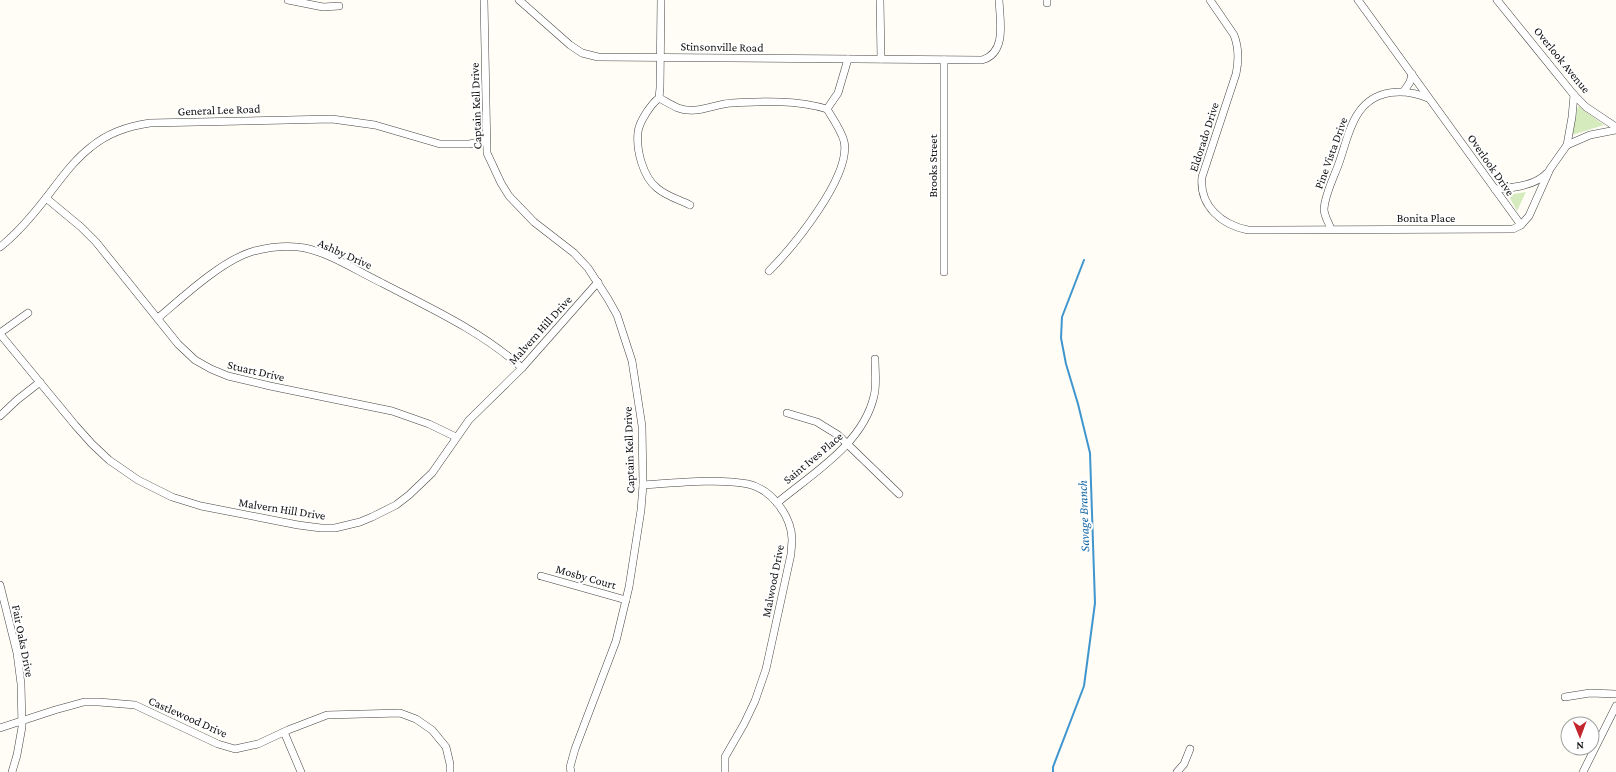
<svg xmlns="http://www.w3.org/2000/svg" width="1616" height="772" viewBox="0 0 1616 772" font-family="'Crimson Pro',serif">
	<rect width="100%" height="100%" fill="#fffdf5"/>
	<!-- green -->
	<g fill="#d5ebbd">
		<path d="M1578,106L1604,125L1572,135Z"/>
		<path d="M1526,192L1517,211L1508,195Z"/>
	</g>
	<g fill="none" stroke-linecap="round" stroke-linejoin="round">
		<!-- stream -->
		<path stroke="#3f96cf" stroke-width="2" d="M1053,772V767L1084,686L1095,603L1090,453L1078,404L1066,364L1061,338L1062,317L1084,260"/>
		<!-- street casing -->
		<g stroke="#444" stroke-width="8">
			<g id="street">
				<path d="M288,0L323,7L339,6"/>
				<path d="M484,0L487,153L501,183L509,196L534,222L574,253L588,268L608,299L617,315L632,361L642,426L643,485L641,510L629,587L616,641L575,749L570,767L571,772"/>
				<path d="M519,0L570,45L582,53L598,57L982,60C1007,53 1000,21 999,0"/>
				<path d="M661,0L660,88L659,98C651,104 639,122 638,132C636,150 643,177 657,188C666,196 680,200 690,205"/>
				<path d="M880,0L881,59"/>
				<path d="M1210,0L1234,35C1239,48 1239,60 1236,74L1202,177C1199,206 1222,225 1248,230L1513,229L1521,225L1529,216L1550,169L1567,145L1590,135L1616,130"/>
				<path d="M1358,0L1521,225"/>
				<path d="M1497,0L1574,95L1586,107L1616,127"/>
				<path d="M1047,3V0"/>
				<path d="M1404,91L1410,82L1412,74"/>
				<path d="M659,98C665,101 671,105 678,108C696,115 714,104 732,103C763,101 797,100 827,109C833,119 841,130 844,141C852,176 792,248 769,271"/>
				<path d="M827,109L838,93L848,59"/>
				<path d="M1567,145L1572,117L1574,95"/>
				<path d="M1495,189C1512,188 1535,186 1547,173"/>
				<path d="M46,198L81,227L96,242L178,344L195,360L211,369L228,376L270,386L392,411L429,424L456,437"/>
				<path d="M1331,229C1329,223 1324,216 1324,209C1325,194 1334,177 1339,163C1345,146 1349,126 1359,112C1375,89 1404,88 1428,98"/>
				<path d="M0,247C18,233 32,216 46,198C60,180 73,161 91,147C108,133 128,126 150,123L332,119L375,125L440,144H469L486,141"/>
				<path d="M944,272V60"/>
				<path d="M158,318C183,297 222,260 254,251C270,247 289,245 305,248C332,254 357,271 382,283C430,308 481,331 522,368"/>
				<path d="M0,333L28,313"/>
				<path d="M0,334L75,425L92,444L109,460L138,480L172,497L201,506L298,525L321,528H335L360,522L372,517L396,505L409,495L432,473L469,420L522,368L598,282"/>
				<path d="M787,413L817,422L838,435L899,494"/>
				<path d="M0,416L17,400L40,382"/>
				<path d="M643,485C674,483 719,478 748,484C771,489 791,515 792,539C792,544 791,549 791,554L766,669L755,701L744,724L725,757V772"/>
				<path d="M777,503C813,473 863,444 874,396C877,385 875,371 875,359"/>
				<path d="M541,576L626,600"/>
				<path d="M0,585L17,653L21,684L22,727L17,755L12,772"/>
				<path d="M1565,697L1590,693L1616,694"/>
				<path d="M0,728L55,710L84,702H99L135,705L218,744L235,749L258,744L288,730L327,715L400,713L416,719L432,730L446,747L450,764V772"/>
				<path d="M284,732L301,772"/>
				<path d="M1177,772L1184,764L1190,749"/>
				<path d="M1583,772L1616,706"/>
			</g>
		</g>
		<!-- street -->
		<use href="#street" stroke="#fff" stroke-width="7"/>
	</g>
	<g text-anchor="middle" stroke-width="4" stroke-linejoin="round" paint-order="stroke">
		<!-- street labels -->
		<g font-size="12" fill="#111" stroke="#fff">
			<text transform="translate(722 47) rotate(1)" y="4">Stinsonville Road</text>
			<text transform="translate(1562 60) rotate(51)" y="4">Overlook Avenue</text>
			<text transform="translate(476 106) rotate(-92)" y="4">Captain Kell Drive</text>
			<text transform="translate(219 110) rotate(-2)" y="4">General Lee Road</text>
			<text transform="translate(1204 137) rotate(-72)" y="4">Eldorado Drive</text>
			<text transform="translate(1331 153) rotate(-70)" y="4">Pine Vista Drive</text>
			<text transform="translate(1491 165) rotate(55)" y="4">Overlook Drive</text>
			<text transform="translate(933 166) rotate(-90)" y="4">Brooks Street</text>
			<text x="1426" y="222">Bonita Place</text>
			<text transform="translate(345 254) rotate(24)" y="4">Ashby Drive</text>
			<text transform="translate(540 330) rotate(-48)" y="4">Malvern Hill Drive</text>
			<text transform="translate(256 371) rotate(13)" y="4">Stuart Drive</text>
			<text transform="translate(629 450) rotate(-92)" y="4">Captain Kell Drive</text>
			<text transform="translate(813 458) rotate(-40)" y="4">Saint Ives Place</text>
			<text transform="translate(282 509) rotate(9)" y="4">Malvern Hill Drive</text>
			<text transform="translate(586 577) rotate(16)" y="4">Mosby Court</text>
			<text transform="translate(773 581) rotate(-79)" y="4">Malwood Drive</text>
			<text transform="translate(23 641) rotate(79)" y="4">Fair Oaks Drive</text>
			<text transform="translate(188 717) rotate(24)" y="4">Castlewood Drive</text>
		</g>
		<!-- water labels -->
		<g font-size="13" font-style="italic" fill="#1768a6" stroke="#fff">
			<text transform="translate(1083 516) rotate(-92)" y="5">Savage Branch</text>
		</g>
	</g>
	<!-- north arrow -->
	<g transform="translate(1580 736) rotate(179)"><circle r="19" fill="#ffffff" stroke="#a0a0a0"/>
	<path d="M0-3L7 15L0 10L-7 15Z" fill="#c4262e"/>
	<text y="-6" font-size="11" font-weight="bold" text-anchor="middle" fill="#111111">N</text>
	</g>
</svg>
